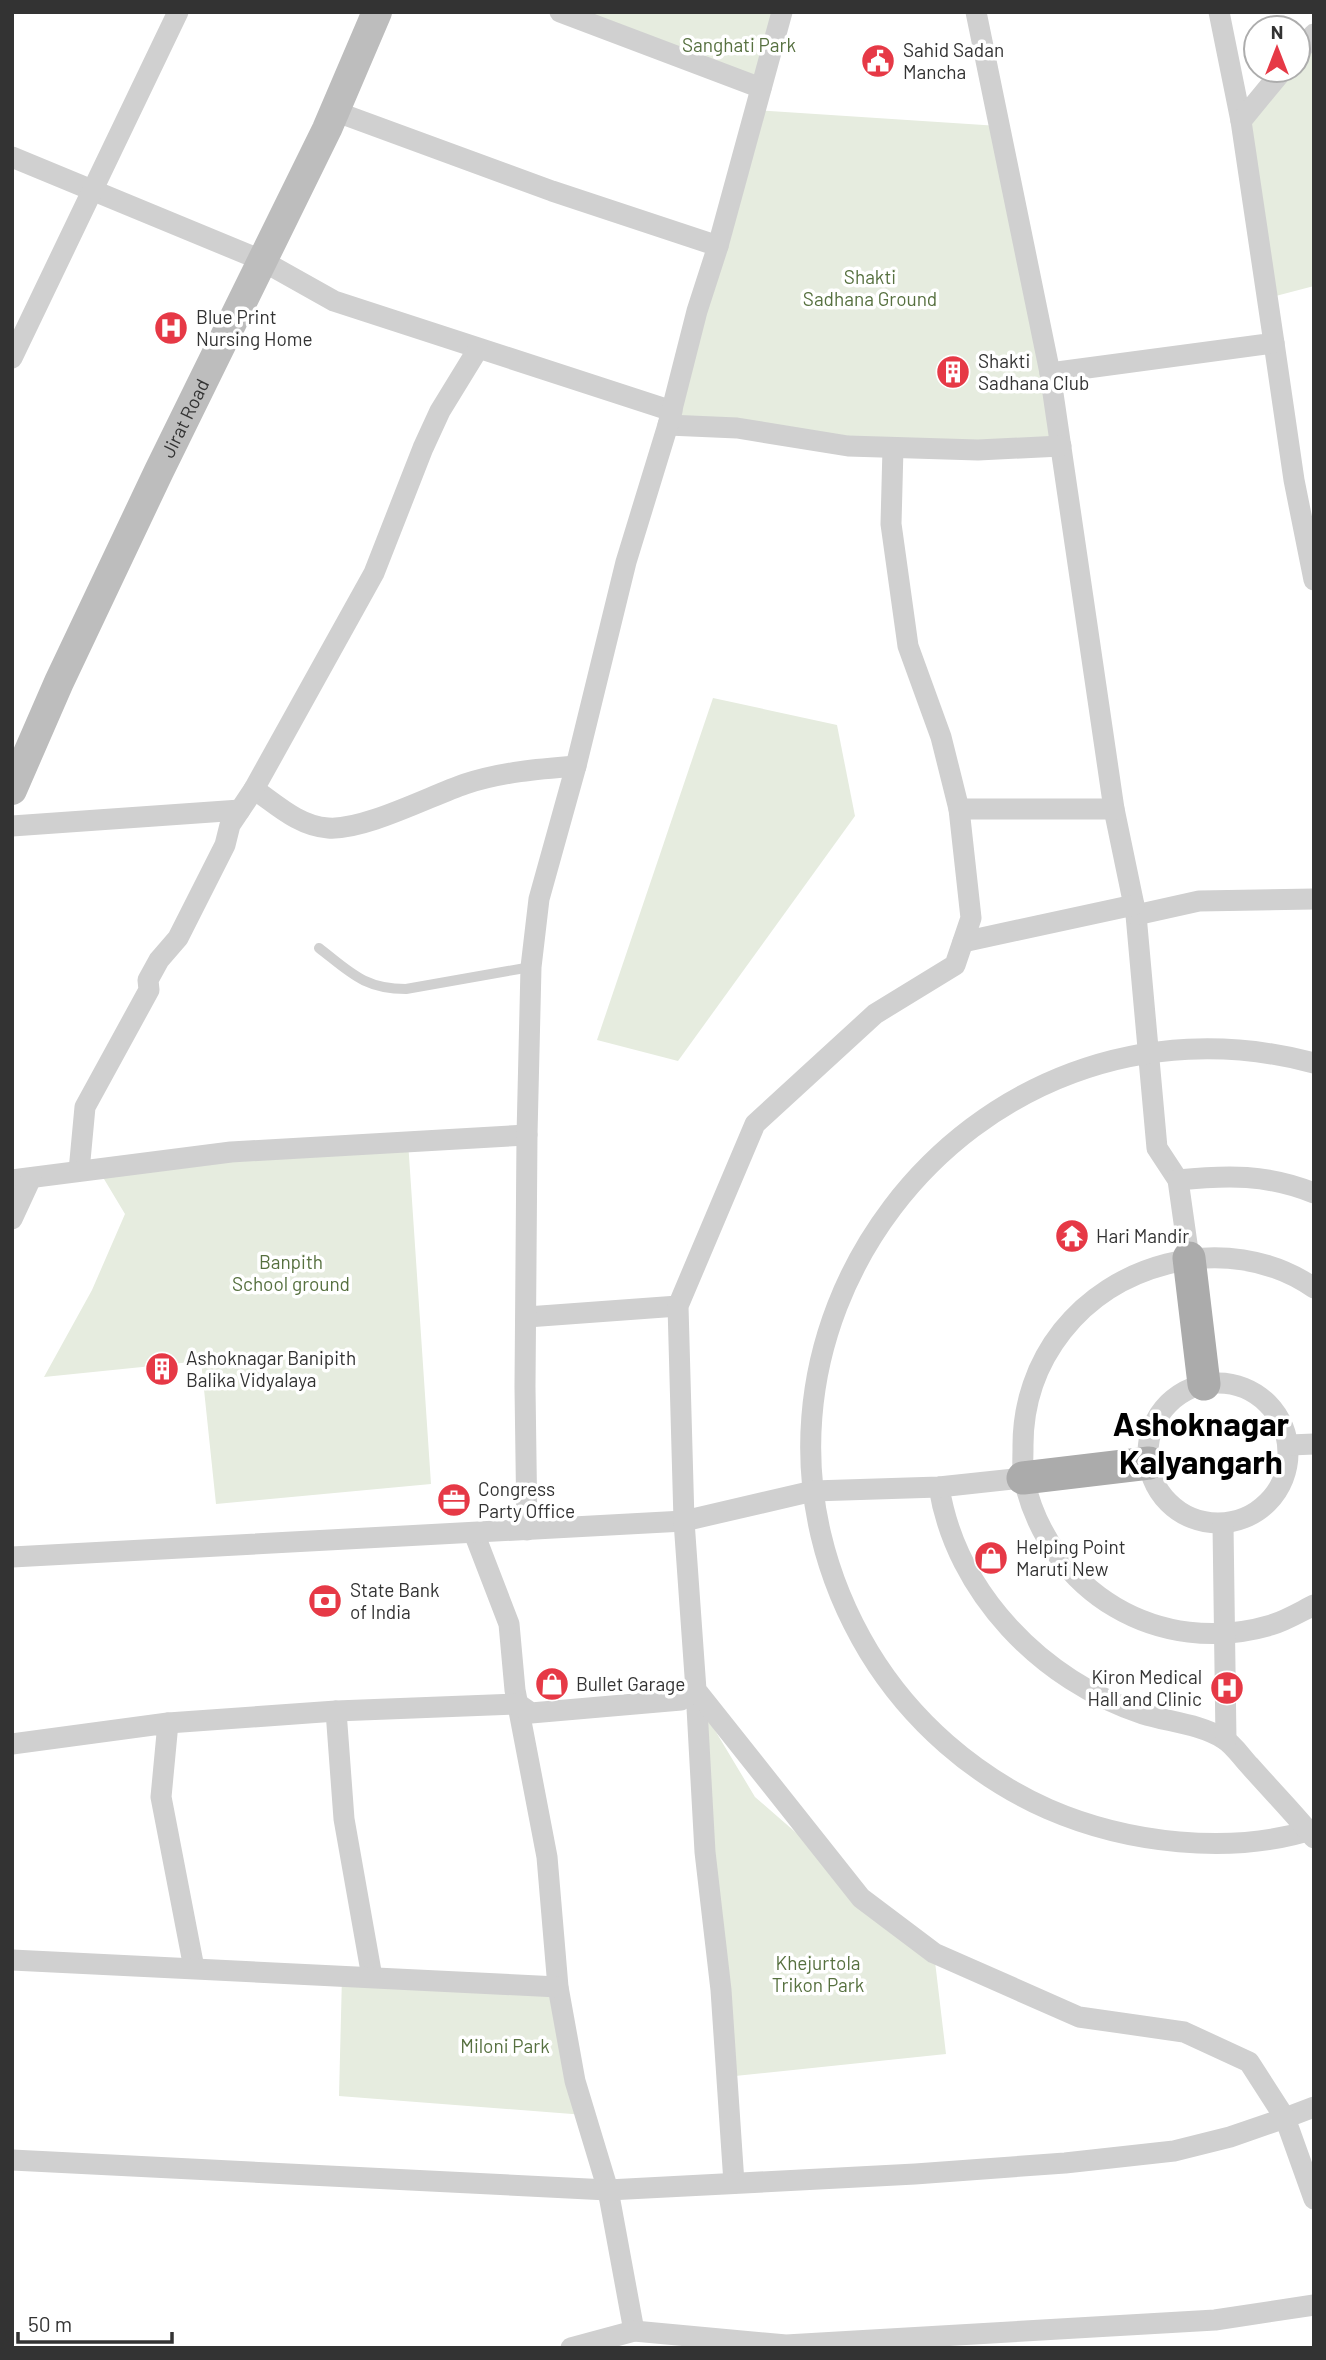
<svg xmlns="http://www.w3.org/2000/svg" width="1326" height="2360" viewBox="0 0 1326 2360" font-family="Barlow,sans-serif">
	<rect width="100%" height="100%" fill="#fff"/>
	<!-- green -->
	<g fill="#e6ecdf">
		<path d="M560,12H782L761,88Z"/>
		<path d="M1314,34V286L1268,298L1241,121L1283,70H1298V52Z"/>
		<path d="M755,110L999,126L1061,446L864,447L668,425Z"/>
		<path d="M713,698L837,725L855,816L678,1061L597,1040Z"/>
		<path d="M408,1141L431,1484L216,1504L201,1361L44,1377L92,1290L125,1214L98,1169Z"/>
		<path d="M704,1712L755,1797L934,1953L946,2054L735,2076L718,1896Z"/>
		<path d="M342,1976L558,1987L585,2115L339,2096Z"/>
	</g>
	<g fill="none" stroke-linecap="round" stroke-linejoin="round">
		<!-- lane -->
		<path stroke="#d0d0d0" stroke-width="10" d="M319,948C350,972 364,989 406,989L531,967"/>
		<!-- street -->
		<g stroke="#d0d0d0" stroke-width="21">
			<path d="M560,12L761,88"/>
			<path d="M976,12L1050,373L1114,809L1136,915L1157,1148L1178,1180L1189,1258"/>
			<path d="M1219,12L1241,121"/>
			<path d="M1298,53L1314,34"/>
			<path d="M334,111L552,191L718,246"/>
			<path d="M12,157L261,260L334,301L672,411"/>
			<path d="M1274,343L1294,480L1314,580"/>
			<path d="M12,358L178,12"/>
			<path d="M1050,373L1274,343L1241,121L1283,70"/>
			<path d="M668,425L737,428L848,446L978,450L1061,446"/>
			<path d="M893,448L891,524L908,646L941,737L959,809"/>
			<path d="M254,789C277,805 299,826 328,828C363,831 430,796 465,784C502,772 538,769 576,766"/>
			<path d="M12,826L240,810"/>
			<path d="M1136,915L1199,901L1314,899"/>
			<path d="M963,942L1134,905"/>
			<path d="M1314,1063C968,971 684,1344 869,1652C911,1721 974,1776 1048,1809C1126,1843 1231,1856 1314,1829"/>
			<path d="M79,1171L85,1107L149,990L148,980L159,960L178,938L225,845L230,825L254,789L374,573L423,448L440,411L478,349"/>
			<path d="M12,1180L231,1152L527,1135"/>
			<path d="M1178,1180C1227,1175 1267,1174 1314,1193"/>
			<path d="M12,1219L31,1178"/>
			<path d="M1314,1288C1271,1258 1216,1251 1167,1264C1081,1286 1022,1359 1023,1448C1023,1459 1022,1470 1024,1480C1050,1593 1159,1658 1271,1625C1285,1621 1300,1612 1314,1605"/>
			<path d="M527,1317L678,1306"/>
			<circle cx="1218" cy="1453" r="70"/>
			<path d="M1290,1445L1314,1444"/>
			<path d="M939,1487C956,1593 1042,1681 1143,1714C1169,1722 1200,1724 1224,1739C1234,1745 1242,1758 1250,1766C1271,1790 1294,1813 1314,1838"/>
			<path d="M1223,1525L1226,1740"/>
			<path d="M527,1530L525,1387L527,1135L531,967L539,899L576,766L626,562L668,425L697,311L718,246L782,12"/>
			<path d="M474,1533L509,1624L515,1690L547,1857L558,1987L575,2081L608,2190L634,2331"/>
			<path d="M12,1557L684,1521L813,1491L939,1487L1023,1478"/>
			<path d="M696,1690L705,1852L721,1990L734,2183"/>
			<path d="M336,1711L344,1819L372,1977"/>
			<path d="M168,1723L336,1711L518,1704L531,1713L681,1700L696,1690"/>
			<path d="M12,1744L168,1723L161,1797L194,1968"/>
			<path d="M12,1960L558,1987"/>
			<path d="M1314,2107L1285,2118L1314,2199"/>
			<path d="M12,2160L608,2190L915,2174L1065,2163L1174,2151L1230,2137L1285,2118L1249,2062L1184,2032L1079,2017L934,1953L861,1898L696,1690L684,1521L678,1306L755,1124L875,1014L955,965L971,918L959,809H1114"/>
			<path d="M571,2348L634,2331L786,2345L1215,2320L1314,2305"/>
		</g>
		<!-- secondary -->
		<path stroke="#bdbdbd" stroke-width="30" id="s1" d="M12,790L59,682L159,471L327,129L377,12"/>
		<!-- primary -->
		<g stroke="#ababab" stroke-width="33">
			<path d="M1189,1258L1204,1384"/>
			<path d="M1023,1478L1149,1463"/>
		</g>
	</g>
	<!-- icons -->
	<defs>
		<g id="civic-disc" transform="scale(1.75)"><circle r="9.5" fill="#e63946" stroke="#fff"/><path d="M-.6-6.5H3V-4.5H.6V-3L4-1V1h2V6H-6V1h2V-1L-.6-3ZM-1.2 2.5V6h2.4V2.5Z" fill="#fff"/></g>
		<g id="hospital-disc" transform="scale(1.75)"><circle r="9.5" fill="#e63946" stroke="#fff"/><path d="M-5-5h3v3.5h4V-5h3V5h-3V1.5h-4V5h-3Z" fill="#fff"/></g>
		<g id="building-disc" transform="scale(1.75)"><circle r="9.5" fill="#e63946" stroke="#fff"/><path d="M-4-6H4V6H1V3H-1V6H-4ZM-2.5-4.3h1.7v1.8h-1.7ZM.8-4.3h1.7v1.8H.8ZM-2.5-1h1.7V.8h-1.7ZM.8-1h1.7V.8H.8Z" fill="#fff"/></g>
		<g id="temple-disc" transform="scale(1.75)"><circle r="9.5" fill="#e63946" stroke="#fff"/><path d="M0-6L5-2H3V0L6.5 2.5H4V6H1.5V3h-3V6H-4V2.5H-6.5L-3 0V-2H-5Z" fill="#fff"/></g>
		<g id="office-disc" transform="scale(1.75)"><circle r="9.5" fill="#e63946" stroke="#fff"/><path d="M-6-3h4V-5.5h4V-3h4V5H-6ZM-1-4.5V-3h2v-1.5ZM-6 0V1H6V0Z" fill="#fff"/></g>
		<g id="shop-disc" transform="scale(1.75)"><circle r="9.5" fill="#e63946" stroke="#fff"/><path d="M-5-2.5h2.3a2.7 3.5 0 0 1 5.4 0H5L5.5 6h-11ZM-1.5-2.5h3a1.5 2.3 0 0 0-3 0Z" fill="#fff"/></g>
		<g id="bank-disc" transform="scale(1.75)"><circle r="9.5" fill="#e63946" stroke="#fff"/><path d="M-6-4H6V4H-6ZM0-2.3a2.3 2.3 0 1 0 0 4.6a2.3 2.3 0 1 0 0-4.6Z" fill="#fff"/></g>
	</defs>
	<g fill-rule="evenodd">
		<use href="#civic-disc" x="878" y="61"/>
		<use href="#hospital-disc" x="171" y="328"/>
		<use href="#building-disc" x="953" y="372"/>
		<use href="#temple-disc" x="1072" y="1236"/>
		<use href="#building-disc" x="162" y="1369"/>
		<use href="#office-disc" x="454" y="1500"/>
		<use href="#shop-disc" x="991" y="1558"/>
		<use href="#bank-disc" x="325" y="1601"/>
		<use href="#shop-disc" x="552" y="1684"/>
		<use href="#hospital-disc" x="1227" y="1688"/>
	</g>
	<g text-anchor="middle" stroke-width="7" stroke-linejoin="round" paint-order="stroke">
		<!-- park labels -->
		<g font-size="19" fill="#56703f" stroke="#fff">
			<text x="739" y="52">Sanghati Park</text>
			<text x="870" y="284">Shakti<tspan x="870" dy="22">Sadhana Ground</tspan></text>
			<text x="291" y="1269">Banpith<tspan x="291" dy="22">School ground</tspan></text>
			<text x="818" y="1970">Khejurtola<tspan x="818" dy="22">Trikon Park</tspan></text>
			<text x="505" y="2053">Miloni Park</text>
		</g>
		<!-- poi labels -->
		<g font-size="19" fill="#333" stroke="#fff" text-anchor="start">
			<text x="903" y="57">Sahid Sadan<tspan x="903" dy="22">Mancha</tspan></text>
			<text x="196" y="324">Blue Print<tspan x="196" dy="22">Nursing Home</tspan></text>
			<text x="978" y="368">Shakti<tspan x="978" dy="22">Sadhana Club</tspan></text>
			<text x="1096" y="1243">Hari Mandir</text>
			<text x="186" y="1365">Ashoknagar Banipith<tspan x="186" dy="22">Balika Vidyalaya</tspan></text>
			<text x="478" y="1496">Congress<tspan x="478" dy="22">Party Office</tspan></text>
			<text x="1016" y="1554">Helping Point<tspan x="1016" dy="22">Maruti New</tspan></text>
			<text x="350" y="1597">State Bank<tspan x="350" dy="22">of India</tspan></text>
			<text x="1202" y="1684" text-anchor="end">Kiron Medical<tspan x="1202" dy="22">Hall and Clinic</tspan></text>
			<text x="576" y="1691">Bullet Garage</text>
		</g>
		<!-- street labels -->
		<g font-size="19" fill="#333" stroke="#fff">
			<text dy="7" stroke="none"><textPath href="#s1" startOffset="410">Jirat Road</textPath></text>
		</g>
		<!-- town labels -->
		<g font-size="33" font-weight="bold" fill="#000" stroke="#fff">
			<text x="1201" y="1436">Ashoknagar<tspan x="1201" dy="38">Kalyangarh</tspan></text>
		</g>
	</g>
	<!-- border -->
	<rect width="1326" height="2360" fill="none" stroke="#333333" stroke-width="28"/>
	<!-- north arrow -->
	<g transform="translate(1277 49)"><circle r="33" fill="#ffffff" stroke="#adadad" stroke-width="2"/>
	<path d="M0-5L12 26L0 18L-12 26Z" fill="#e63946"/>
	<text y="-10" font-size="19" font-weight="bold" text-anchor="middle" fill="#333333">N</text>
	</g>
	<!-- scale -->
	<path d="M18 2332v10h154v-10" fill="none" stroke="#333333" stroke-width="3.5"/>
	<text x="28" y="2332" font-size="21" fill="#333333" stroke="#ffffff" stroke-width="5" paint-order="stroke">50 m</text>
</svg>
